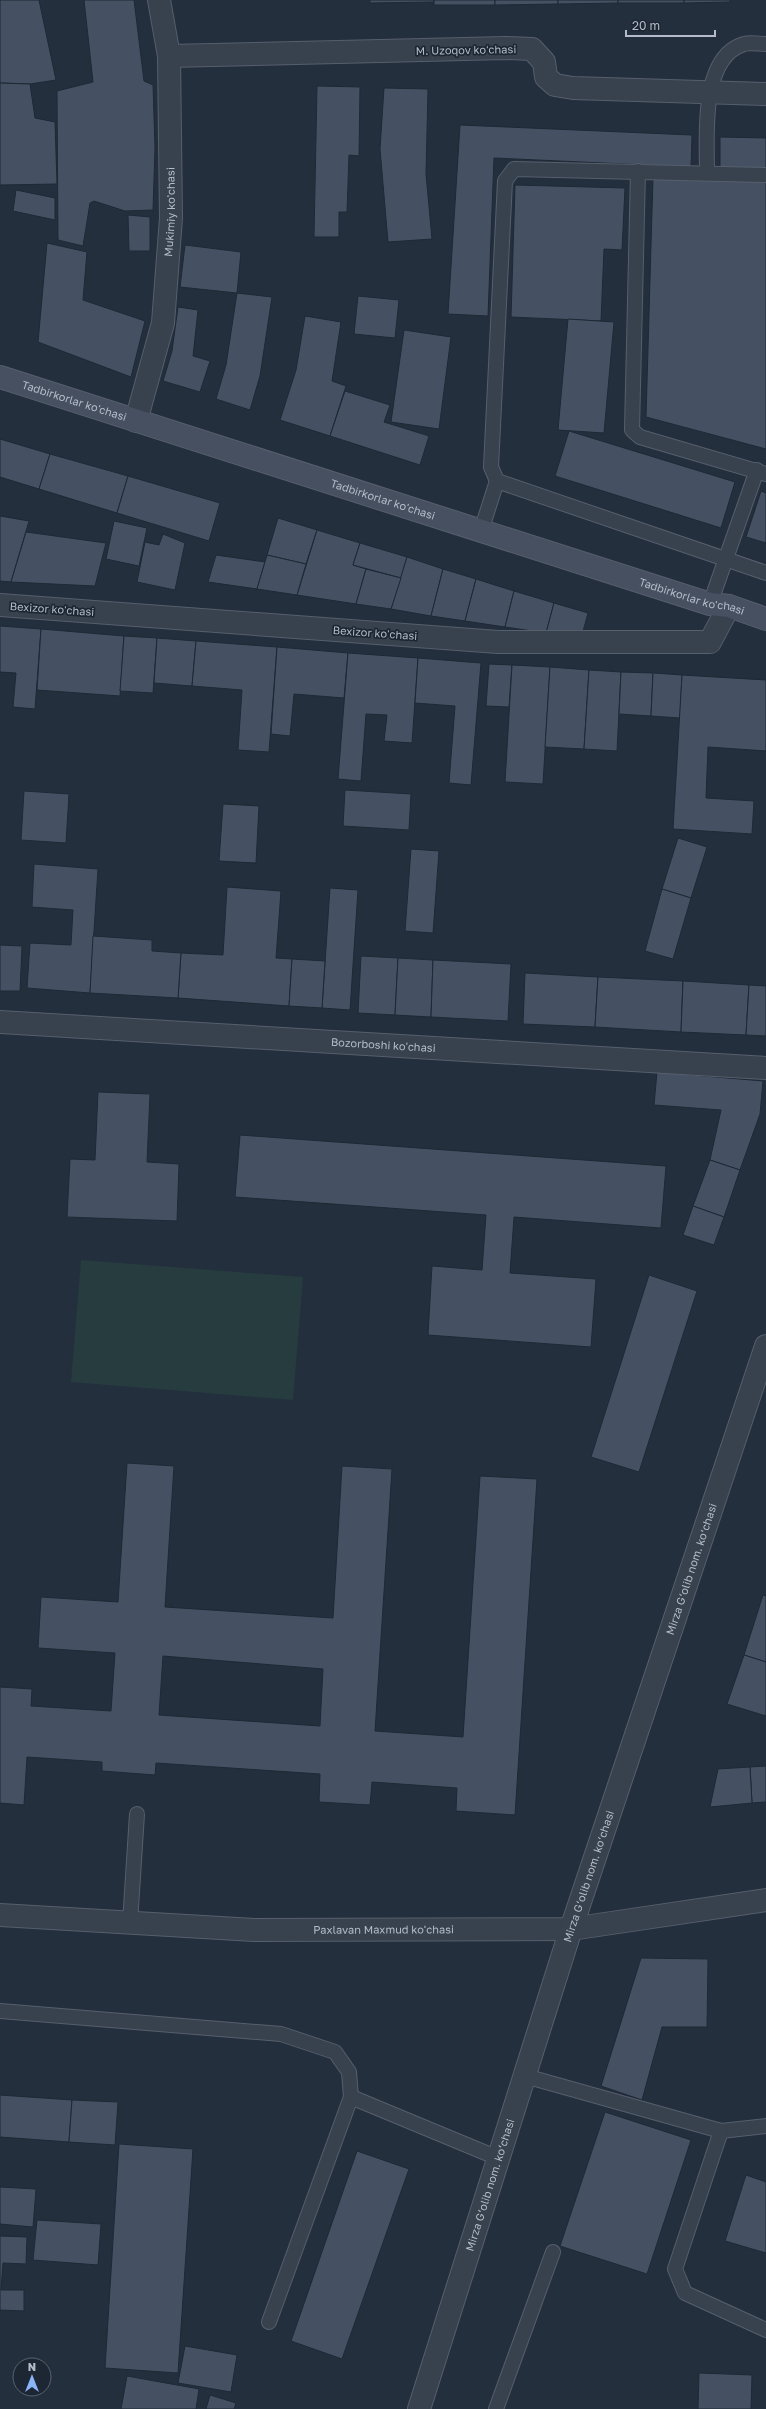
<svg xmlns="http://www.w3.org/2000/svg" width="766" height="2409" viewBox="0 0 766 2409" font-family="'Golos Text',sans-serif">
	<rect width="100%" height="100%" fill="#242f3e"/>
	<!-- green -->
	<path fill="#263c3f" d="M81,1260L303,1277L293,1400L71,1382Z"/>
	<!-- building -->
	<g fill="#455162" stroke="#1f2835" fill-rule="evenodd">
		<path d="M0,0H39L56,80L30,84L0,83Z"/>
		<path d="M84,0H134L144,81L153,85L155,148L153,210L125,211L94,201L90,203L83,246L58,240L57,91L93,82Z"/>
		<path d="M370,0H434V2L370,3Z"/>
		<rect x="434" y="0" width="61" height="5"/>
		<path d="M495,0H558V4L495,5Z"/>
		<path d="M558,0H618V3L558,4Z"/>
		<rect x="618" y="0" width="66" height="3"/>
		<path d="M684,0H730V2L684,3Z"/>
		<path d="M0,83L30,84L35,118L55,122L57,184L0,185Z"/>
		<path d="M317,86L360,87L359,156L349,155L347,212H339V237H314Z"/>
		<path d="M384,88L428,89L426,174L432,239L388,242L380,149Z"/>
		<path d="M460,125L692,135L691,167L494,158L488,316L448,314Z"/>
		<path d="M720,137L766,138V172L720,171Z"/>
		<path d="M653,177L766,180V449L646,417Z"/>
		<path d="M515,185L625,188L622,250L604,249L601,321L511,317Z"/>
		<path d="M16,190L55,198V220L13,211Z"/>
		<path d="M128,215L150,217V251H129Z"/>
		<path d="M47,243L87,252L83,300L145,321L131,377L38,342Z"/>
		<path d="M185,245L241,252L237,293L180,287Z"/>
		<path d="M237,293L272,297L260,376L250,410L216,399L226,365Z"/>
		<path d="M358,296L399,300L395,338L354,334Z"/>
		<path d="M178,307L198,310L193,356L210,361L200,392L163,381L172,351Z"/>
		<path d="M305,316L341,322L332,381L346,386L330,436L280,420L296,370Z"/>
		<path d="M568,319L614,322L604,433L558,430Z"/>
		<path d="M404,330L451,337L439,429L391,422Z"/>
		<path d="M345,391L390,405L384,422L429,436L420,465L330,436Z"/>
		<path d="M569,431L735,482L721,528L555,476Z"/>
		<path d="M0,439L50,454L39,489L0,477Z"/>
		<path d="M50,454L128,476L117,513L39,489Z"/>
		<path d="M128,476L220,503L209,541L117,513Z"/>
		<path d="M761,491L766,493V543L746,537Z"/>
		<path d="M0,516L29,521L11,582L0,581Z"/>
		<path d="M278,518L317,530L306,564L267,555Z"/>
		<path d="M114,521L147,528L139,566L106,559Z"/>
		<path d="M317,530L360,543L353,565L366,569L356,604L297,595Z"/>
		<path d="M26,532L106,543L95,586L11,582Z"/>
		<path d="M163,534L185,543L175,590L137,582L145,542L159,545Z"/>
		<path d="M360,543L407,557L401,578L353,565Z"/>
		<path d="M216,555L265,562L257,589L208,582Z"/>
		<path d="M267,555L306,564L297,595L257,589Z"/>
		<path d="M407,557L443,569L431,616L391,609Z"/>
		<path d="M366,569L401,578L391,609L356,604Z"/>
		<path d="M443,569L476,579L465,621L431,616Z"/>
		<path d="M476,579L514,591L505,627L465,621Z"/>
		<path d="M514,591L554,603L546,633L505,627Z"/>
		<path d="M554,603L588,613L581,639L546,633Z"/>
		<path d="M0,626L41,629L35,709L13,707L16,673L0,672Z"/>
		<path d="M41,629L124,636L120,696L37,690Z"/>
		<path d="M124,636L157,638L153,693L120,691Z"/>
		<path d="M157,638L196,641L192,686L154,683Z"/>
		<path d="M196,641L277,647L269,752L238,750L242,690L192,686Z"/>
		<path d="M277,647L348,653L344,698L294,694L290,736L271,734Z"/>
		<path d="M348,653L418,658L412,743L384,741L387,715L366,714L361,781L338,779Z"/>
		<path d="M418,658L481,663L471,785L449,783L455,706L415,703Z"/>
		<path d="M489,664L512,665L509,707L486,706Z"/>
		<path d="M512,665L550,667L543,784L505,782Z"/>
		<path d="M550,667L589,670L584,749L545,747Z"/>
		<path d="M589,670L621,672L617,751L584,749Z"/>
		<path d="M621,672L653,673L651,716L619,714Z"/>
		<path d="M653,673L682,675L680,718L651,716Z"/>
		<path d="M682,675L766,680V751L708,747L706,798L754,801L752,834L673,829Z"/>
		<path d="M345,790L411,794L409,830L343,826Z"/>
		<path d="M24,791L69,794L66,843L21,840Z"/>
		<path d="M223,804L259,806L256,863L219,861Z"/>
		<path d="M678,838L707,847L691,898L662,889Z"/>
		<path d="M411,849L439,851L433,933L405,931Z"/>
		<path d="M34,864L98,869L90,993L27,988L30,943L71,945L73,910L32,907Z"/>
		<path d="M227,887L281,891L276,958L292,959L289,1006L178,998L181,953L223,955Z"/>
		<path d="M330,888L358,890L350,1010L322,1008Z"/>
		<path d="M662,889L691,898L673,959L645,951Z"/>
		<path d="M93,936L152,940V951L181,953L178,998L90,993Z"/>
		<path d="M0,945L22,946L20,991H0Z"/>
		<path d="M361,956L398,958L395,1015L358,1013Z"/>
		<path d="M398,958L433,960L431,1017L395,1015Z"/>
		<path d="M292,959L325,961L322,1008L289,1006Z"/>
		<path d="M433,960L511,964L508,1021L431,1017Z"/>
		<path d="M525,973L598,977L595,1027L523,1024Z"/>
		<path d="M598,977L683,981L681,1032L595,1027Z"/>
		<path d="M683,981L749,985L746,1035L681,1032Z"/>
		<path d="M749,985L766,986V1036L746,1035Z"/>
		<path d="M657,1072L763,1081L760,1114L740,1170L710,1160L721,1110L654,1105Z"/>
		<path d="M98,1092L150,1094L147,1162L179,1164L177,1221L67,1217L70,1159L95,1160Z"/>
		<path d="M240,1135L666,1166L661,1228L514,1217L510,1273L596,1279L591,1347L428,1335L432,1266L482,1270L486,1215L235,1197Z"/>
		<path d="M710,1160L740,1170L724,1217L693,1206Z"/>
		<path d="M693,1206L724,1217L714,1245L683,1235Z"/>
		<path d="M649,1275L697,1291L639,1472L591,1457Z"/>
		<path d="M127,1463L174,1466L165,1607L333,1618L342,1466L392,1469L375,1731L463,1737L480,1476L537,1479L515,1815L456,1811L457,1788L372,1782L370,1805L319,1802L320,1774L156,1763L155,1775L102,1771V1762L27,1757L24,1805L0,1803V1687L32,1689L31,1706L111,1711L115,1653L38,1648L41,1597L118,1602ZM163,1656L323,1669L320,1726L159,1715Z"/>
		<path d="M763,1595L766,1596V1662L744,1655Z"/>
		<path d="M744,1655L766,1662V1716L727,1704Z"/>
		<path d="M766,1766V1802L752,1803L750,1767Z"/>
		<path d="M750,1767L752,1803L710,1807L718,1769Z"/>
		<path d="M641,1958L708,1959L707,2027H662L642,2100L601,2086Z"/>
		<path d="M0,2095L72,2100L69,2142L0,2137Z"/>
		<path d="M72,2100L118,2102L115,2145L69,2142Z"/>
		<path d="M605,2112L691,2140L647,2274L560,2246Z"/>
		<path d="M119,2144L193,2149L178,2373L105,2368Z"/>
		<path d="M357,2151L409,2169L342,2359L291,2341Z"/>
		<path d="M746,2175L766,2182V2253L725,2241Z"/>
		<path d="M0,2187L36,2189L33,2227L0,2224Z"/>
		<path d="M37,2220L101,2224L98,2265L33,2260Z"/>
		<path d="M0,2236L27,2237L26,2264L3,2263L1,2290H24V2311L0,2310Z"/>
		<path d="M185,2346L237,2355L231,2392L178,2383Z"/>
		<path d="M699,2373L752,2375L751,2409H698Z"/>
		<path d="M127,2376L199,2389L196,2409H121Z"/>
		<path d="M210,2395L236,2403L234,2409H206Z"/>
	</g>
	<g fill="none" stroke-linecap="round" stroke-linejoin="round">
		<!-- service casing -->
		<g stroke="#565f6c" stroke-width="16">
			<g id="service">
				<path d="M638,171L632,430L640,437L766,474"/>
				<path d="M707,173C707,136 700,57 744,44C750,42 760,44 766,44"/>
				<path d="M766,175L514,169L505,181L491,467L497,481L766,573"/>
				<path d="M481,531L497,481"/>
				<path d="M710,604L757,470"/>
				<path d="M130,1923L137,1814"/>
				<path d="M0,2011L281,2034L335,2052L349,2072L351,2097L269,2322"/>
				<path d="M525,2076L721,2131L766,2126"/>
				<path d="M351,2097L498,2158"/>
				<path d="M721,2131L675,2269L685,2293L766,2330"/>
				<path d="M496,2409L553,2252"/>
			</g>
		</g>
		<!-- minor casing -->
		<g stroke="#565f6c" stroke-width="24">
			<g id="minor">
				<path d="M169,56L506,48L532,49L544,62L546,77L555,85L573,88L766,94"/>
				<path id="s1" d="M136,421L163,323L171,218L169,56L159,0"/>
				<path d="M0,605L498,642H710L729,606"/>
				<path id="s2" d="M0,1022L766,1068"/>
				<path id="s3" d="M0,1915L254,1930L571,1929L766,1900"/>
			</g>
		</g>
		<!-- tertiary casing -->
		<g stroke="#565f6c" stroke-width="24">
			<g id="tertiary">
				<path id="s4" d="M419,2409L571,1929L766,1346"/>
			</g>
		</g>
		<!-- secondary casing -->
		<g stroke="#565f6c" stroke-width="24">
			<g id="secondary">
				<path id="s5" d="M0,377L710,604L729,606L766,619"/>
			</g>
		</g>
		<!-- service -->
		<use href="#service" stroke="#38414e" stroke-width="14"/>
		<!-- minor -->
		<use href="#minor" stroke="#38414e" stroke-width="22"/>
		<!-- tertiary -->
		<use href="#tertiary" stroke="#38414e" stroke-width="22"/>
		<!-- secondary -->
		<use href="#secondary" stroke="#465061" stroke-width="22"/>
	</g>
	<g text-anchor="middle" stroke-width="3.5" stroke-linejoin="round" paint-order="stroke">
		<!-- street labels -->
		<g font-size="11" fill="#b4bcc9" stroke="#1d2633">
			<text transform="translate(466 50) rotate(-1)" y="4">M. Uzoqov koʻchasi</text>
			<text dy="4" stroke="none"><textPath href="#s1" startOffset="213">Mukimiy ko'chasi</textPath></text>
			<text dy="4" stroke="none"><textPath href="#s5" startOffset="78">Tadbirkorlar ko'chasi</textPath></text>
			<text dy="4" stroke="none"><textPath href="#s5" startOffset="402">Tadbirkorlar ko'chasi</textPath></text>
			<text dy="4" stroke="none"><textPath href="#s5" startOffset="726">Tadbirkorlar ko'chasi</textPath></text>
			<text transform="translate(52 609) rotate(4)" y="4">Bexizor koʻchasi</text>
			<text transform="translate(375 633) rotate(4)" y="4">Bexizor koʻchasi</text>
			<text dy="4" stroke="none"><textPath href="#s2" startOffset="384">Bozorboshi ko'chasi</textPath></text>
			<text dy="4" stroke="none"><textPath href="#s4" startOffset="883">Mirza G‘olib nom. ko‘chasi</textPath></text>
			<text dy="4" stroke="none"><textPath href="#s4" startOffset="559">Mirza G‘olib nom. ko‘chasi</textPath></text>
			<text dy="4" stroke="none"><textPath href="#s3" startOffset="384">Paxlavan Maxmud ko'chasi</textPath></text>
			<text dy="4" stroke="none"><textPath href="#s4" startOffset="235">Mirza G‘olib nom. ko‘chasi</textPath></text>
		</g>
	</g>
	<!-- north arrow -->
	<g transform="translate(32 2377)"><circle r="19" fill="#1d2633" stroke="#59626f"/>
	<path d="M0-3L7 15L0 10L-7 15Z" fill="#8ab4f8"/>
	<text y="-6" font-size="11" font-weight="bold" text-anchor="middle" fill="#b4bcc9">N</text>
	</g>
	<!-- scale -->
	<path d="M626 30v6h89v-6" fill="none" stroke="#b4bcc9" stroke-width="2"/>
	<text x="632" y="30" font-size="12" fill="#b4bcc9" stroke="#1d2633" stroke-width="3" paint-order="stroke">20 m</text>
</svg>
